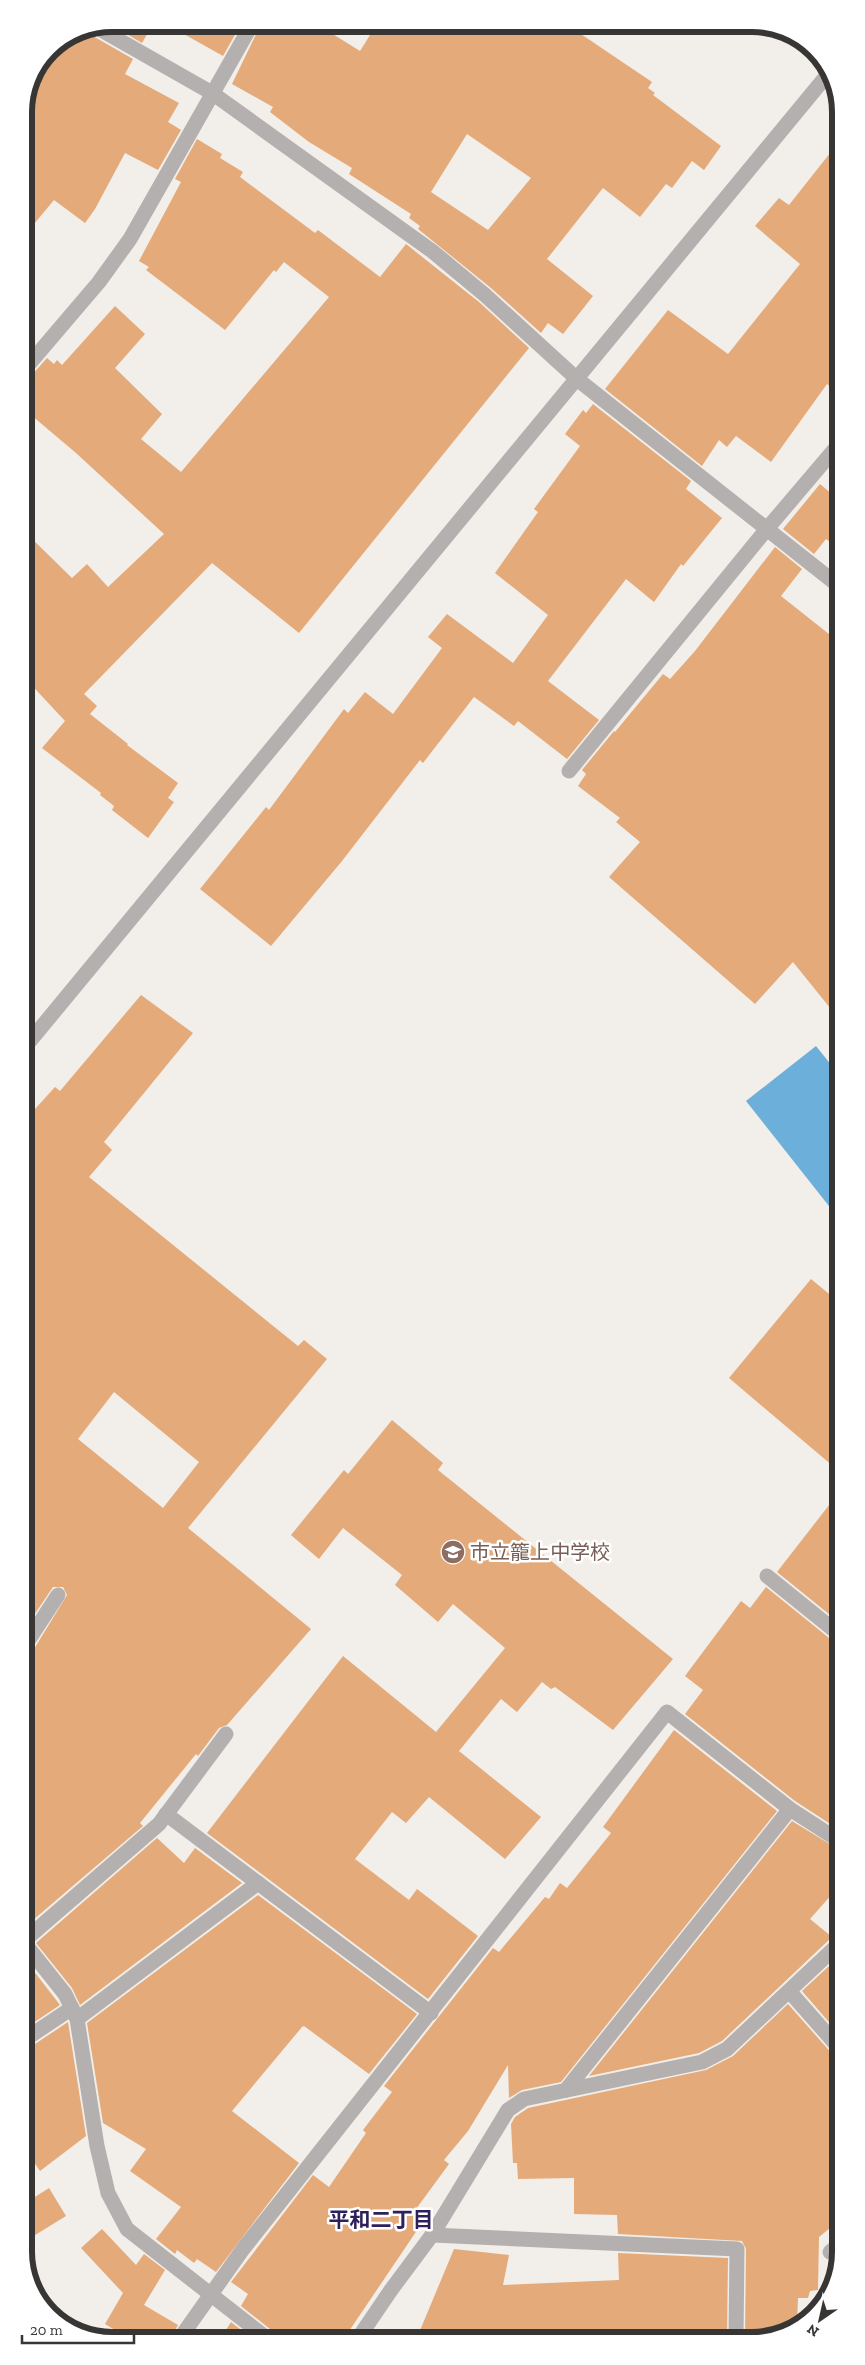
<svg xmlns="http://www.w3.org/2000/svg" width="865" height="2365" viewBox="0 0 865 2365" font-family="'Zilla Slab','Noto Sans JP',serif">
	<rect width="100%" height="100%" fill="#f2eee9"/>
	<!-- water -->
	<path fill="#6dafdb" d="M816,1046L840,1076V1220L746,1101Z"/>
	<!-- building -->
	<g fill="#e4aa7a" fill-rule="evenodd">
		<path d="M110,24H153L142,43Z"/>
		<path d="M166,24H241L223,56Z"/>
		<path d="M261,24H298L319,35L323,28L360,51L377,24H566L652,82L648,88L655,93L653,95L721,146L704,170L692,161L672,188L666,184L640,217L603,188L547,259L593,296L563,334L548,323L541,333L491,288L418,229L420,226L409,218L411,214L349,174L352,168L309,142L270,112L273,107L232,84ZM467,134L531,178L488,230L431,192Z"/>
		<path d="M87,29L91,35L133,59L125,74L179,103L168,122L181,130L158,170L125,153L95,209L85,223L54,200L24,236V107L50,50L79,30Z"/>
		<path d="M197,139L222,154L220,158L243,172L240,177L315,233L318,230L380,277L406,244L479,302L529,348L299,633L212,563L84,694L97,706L90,714L128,744L127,745L178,783L168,798L174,802L148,838L112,810L114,806L100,795L101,793L42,748L65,721L25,678L24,531L72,578L87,564L108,587L164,534L76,453L24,409V379L31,376L47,358L54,364L57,360L62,365L115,306L145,334L115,368L162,414L141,439L181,472L329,297L284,262L276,272L274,270L225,330L146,270L149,267L139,261L181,182L175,179Z"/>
		<path d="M838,143L839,394L827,384L771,462L736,436L727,447L719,440L702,466L605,389L668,310L728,354L800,264L755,226L779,198L789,205Z"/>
		<path d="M24,340L32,346L24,355Z"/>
		<path d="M593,404L691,481L686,489L722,518L683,566L681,564L654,602L626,579L548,681L599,720L567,759L518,721L514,726L474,697L423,763L420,760L342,861L271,946L200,889L266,807L269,810L344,709L348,713L365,692L393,714L442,648L428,637L447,614L513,663L548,615L495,573L538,512L534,509L580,446L565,434L583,410L586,413Z"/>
		<path d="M820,484L839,500V548L826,539L814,554L783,529Z"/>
		<path d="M775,547L802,569L781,596L839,642V1019L793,962L755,1004L609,877L640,842L616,822L620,818L578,786L586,774L582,770L614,731L615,732L663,674L670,679L695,651Z"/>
		<path d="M141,995L193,1033L104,1142L112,1150L89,1177L298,1346L304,1340L327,1359L188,1528L311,1629L227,1725L219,1728L198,1756L196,1754L140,1823L143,1826L26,1926V1653L34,1649L67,1595L63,1587H53L26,1627L25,1120L55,1087L60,1091ZM114,1392L199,1462L163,1508L78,1439Z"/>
		<path d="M811,1279L840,1303V1472L729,1378Z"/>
		<path d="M392,1420L443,1463L438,1470L673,1659L613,1730L555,1687L551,1689L542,1682L517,1712L501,1699L459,1751L541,1817L505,1859L429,1797L406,1823L392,1812L355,1859L409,1900L417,1889L478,1936L428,1999L207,1833L343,1656L436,1732L505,1648L453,1604L438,1622L395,1585L402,1575L343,1528L319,1559L291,1535L344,1470L348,1474Z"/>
		<path d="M840,1491V1623L777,1572Z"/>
		<path d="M766,1587L834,1642L840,1644L841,1831L795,1801L685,1714L703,1690L685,1676L741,1601L750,1608Z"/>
		<path d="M674,1730L777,1811L561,2082L522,2090L509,2098L508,2065L468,2131L444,2160L449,2164L416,2209L426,2217L343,2340H278L275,2333L241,2306L248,2294L231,2282L313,2175L329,2187L366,2133L363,2130L392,2092L384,2086L493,1948L499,1952L545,1897L549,1899L560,1883L567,1888L611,1833L603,1827Z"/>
		<path d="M792,1821L841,1851V1884L810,1919L832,1937L722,2041L699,2053L589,2076Z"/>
		<path d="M157,1838L184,1863L195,1848L242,1883L80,2005L72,1988L36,1943Z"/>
		<path d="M258,1895L417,2014L369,2074L304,2026L302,2027L232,2111L299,2163L216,2272L197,2259L194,2263L177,2250L175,2254L156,2239L181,2207L130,2171L146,2149L103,2123L87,2023Z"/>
		<path d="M841,1955V2036L802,1991Z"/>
		<path d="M26,1961L60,2005L27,2027L26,2013Z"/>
		<path d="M788,2004L834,2056L841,2059V2219L819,2237L818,2290L810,2291L808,2298H798L797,2324L776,2338H745L746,2249L742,2241L618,2234L617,2215L574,2214V2178L518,2179L517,2163H513L511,2124L515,2117L528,2108L706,2070L733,2056Z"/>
		<path d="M68,2022L86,2136L40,2171L27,2152V2047L32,2046Z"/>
		<path d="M49,2188L66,2216L27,2240V2202Z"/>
		<path d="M102,2229L136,2265L144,2254L165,2270L144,2305L178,2325L169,2341H133L105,2324L123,2293L81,2248Z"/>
		<path d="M454,2249L509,2255L503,2285L619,2280L618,2253L728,2258L727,2338L416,2340Z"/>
		<path d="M231,2322L254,2340L219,2341Z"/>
	</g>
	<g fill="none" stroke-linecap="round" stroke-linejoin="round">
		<!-- service -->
		<g stroke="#b3b0af" stroke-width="15">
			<path d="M77,2019L258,1883"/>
			<path d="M27,2038L72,2008"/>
		</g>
		<!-- minor -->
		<g stroke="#b3b0af" stroke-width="15">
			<path d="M96,27L212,93L432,251L485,295L577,379L839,586"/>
			<path d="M24,370L99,282L130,239L252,24"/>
			<path d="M569,771L766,530L839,444"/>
			<path d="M767,1576L840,1635"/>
			<path d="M26,1644L58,1595"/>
			<path d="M166,1814L431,2013"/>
			<path d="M26,1939L159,1824L226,1734"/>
			<path d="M26,1945L65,1994L77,2019L97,2146L108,2193L127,2229L269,2340"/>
			<path d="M790,1992L841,2050"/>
			<path d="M566,2090L790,1809"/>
			<path d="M432,2235L737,2249L736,2338"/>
			<path d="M830,2252L841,2243"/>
			<path d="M357,2340L391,2290L432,2235L508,2110L524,2099L702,2062L727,2049L841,1942"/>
			<path d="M178,2341L243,2249L667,1712L790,1809L841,1842"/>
		</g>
		<!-- tertiary -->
		<path stroke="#b3b0af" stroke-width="15" d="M25,1047L828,74"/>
	</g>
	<!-- icons -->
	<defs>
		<g id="school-disc" transform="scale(1.25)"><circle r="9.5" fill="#8d6e63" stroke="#fff"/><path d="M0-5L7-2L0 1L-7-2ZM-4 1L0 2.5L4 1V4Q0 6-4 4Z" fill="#fff"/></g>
	</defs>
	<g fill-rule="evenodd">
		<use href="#school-disc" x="453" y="1552"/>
	</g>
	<g text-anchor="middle" stroke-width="5" stroke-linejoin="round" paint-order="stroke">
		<!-- education labels -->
		<g font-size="20" fill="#785e54" stroke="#fff" text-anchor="start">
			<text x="470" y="1559">市立籠上中学校</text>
		</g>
		<!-- neighbourhood labels -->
		<g font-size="21" font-weight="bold" fill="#2d205b" stroke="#fff">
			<text x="381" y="2227">平和二丁目</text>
		</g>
	</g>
	<!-- crop -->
	<path d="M0 0H865V2365H0ZM112 32H752A80 80 0 0 1 832 112V2252A80 80 0 0 1 752 2332H112A80 80 0 0 1 32 2252V112A80 80 0 0 1 112 32Z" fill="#fff" fill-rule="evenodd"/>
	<path fill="none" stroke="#383635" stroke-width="6" d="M112 32H752A80 80 0 0 1 832 112V2252A80 80 0 0 1 752 2332H112A80 80 0 0 1 32 2252V112A80 80 0 0 1 112 32Z"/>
	<!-- north arrow -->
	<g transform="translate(820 2320) rotate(214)" stroke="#ffffff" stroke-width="4" paint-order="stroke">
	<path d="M0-4L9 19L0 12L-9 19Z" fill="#383635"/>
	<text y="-8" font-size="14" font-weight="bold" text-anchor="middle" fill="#383635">N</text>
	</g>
	<!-- scale -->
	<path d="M22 2335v8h112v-8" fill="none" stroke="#383635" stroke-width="2.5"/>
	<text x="30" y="2335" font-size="15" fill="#383635" stroke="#ffffff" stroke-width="4" paint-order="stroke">20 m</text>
</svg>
